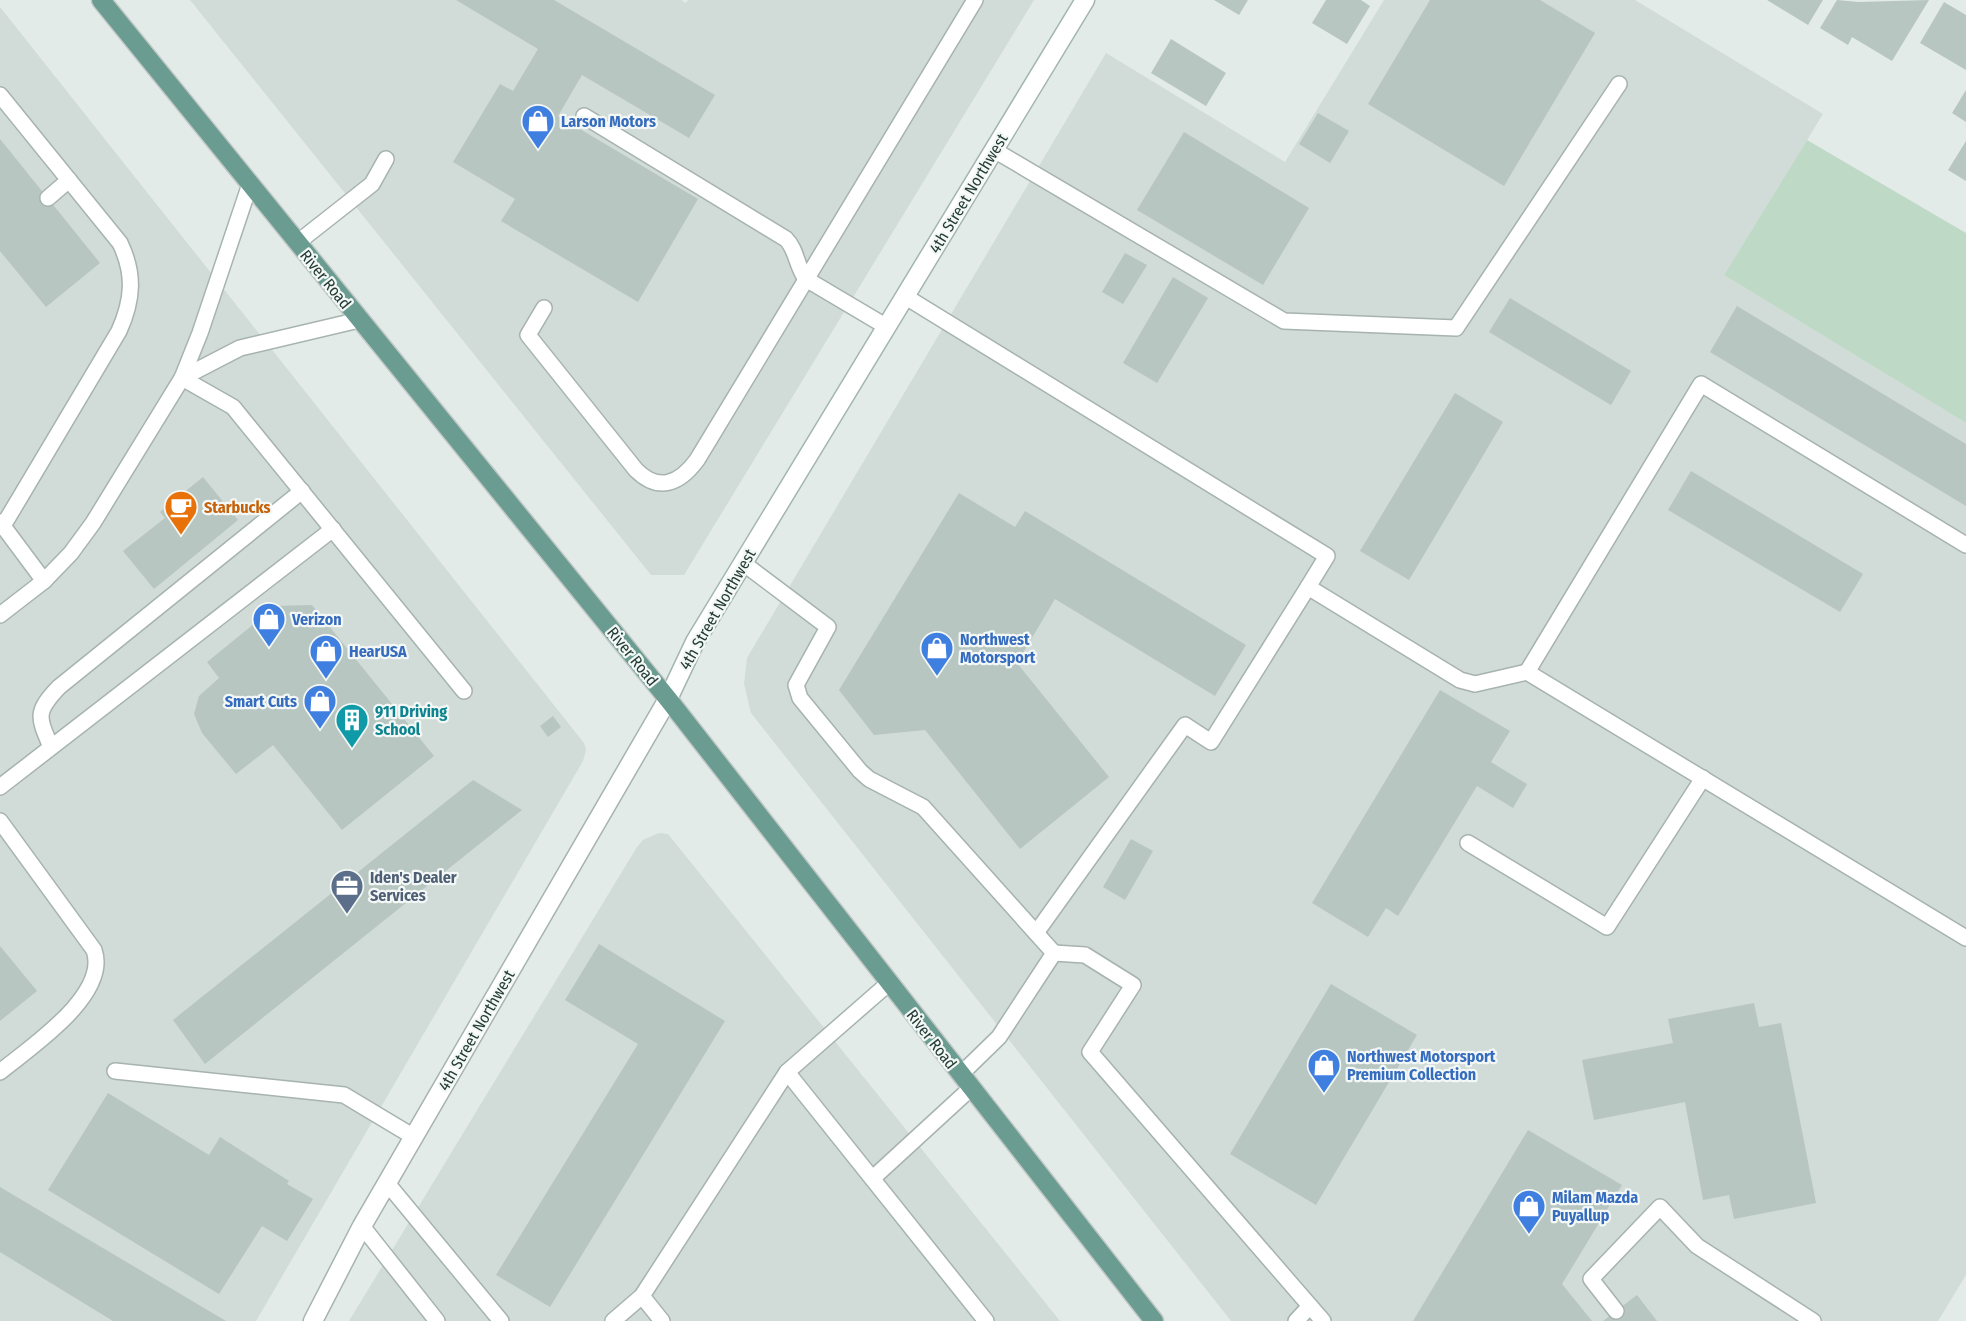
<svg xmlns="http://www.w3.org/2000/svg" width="1966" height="1321" viewBox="0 0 1966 1321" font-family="'Fira Sans Condensed',sans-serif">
	<rect width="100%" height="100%" fill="#e3ebe8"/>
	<!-- built -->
	<g fill="#d1dbd7">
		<path d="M190,0H681L686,3L688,0H1034L684,575H651Z"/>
		<path d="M1384,0H1635L1823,114L1724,275L1966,423V1275L1938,1321H1231L751,713L744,684L747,658L1106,53L1285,162Z"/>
		<path d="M0,7L584,743L586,750L583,761L256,1321H0Z"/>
		<path d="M659,833L668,834L1060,1321H349L637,847L643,840Z"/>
	</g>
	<!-- green -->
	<path fill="#bedac6" d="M1807,140L1966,233V423L1724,275Z"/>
	<!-- building -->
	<g fill="#b8c6c1">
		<path d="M456,0H554L715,95L689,138L582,75L558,116L698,199L638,302L501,221L515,199L453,162L500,84L513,91L538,49Z"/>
		<path d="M1214,0H1248L1239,15Z"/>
		<path d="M1326,0H1361L1370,6L1347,44L1312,23Z"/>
		<path d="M1430,0H1540L1595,33L1504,186L1368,104Z"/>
		<path d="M1767,0H1823L1808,25Z"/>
		<path d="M1837,0L1858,2L1929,0L1892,61L1852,37L1848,45L1820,28Z"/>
		<path d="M1944,2L1966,15V70L1920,43Z"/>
		<path d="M1171,39L1226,73L1206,106L1151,73Z"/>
		<path d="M1966,90V122L1952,113Z"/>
		<path d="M1318,113L1349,131L1330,163L1299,144Z"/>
		<path d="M1184,132L1309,208L1263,285L1137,210Z"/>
		<path d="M0,139L100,263L46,307L0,251Z"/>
		<path d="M1966,141V181L1948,170Z"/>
		<path d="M1125,253L1147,265L1123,304L1102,292Z"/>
		<path d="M1173,277L1208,298L1157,383L1123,363Z"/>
		<path d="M1510,298L1631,371L1611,405L1489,332Z"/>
		<path d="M1737,306L1966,444V506L1710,352Z"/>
		<path d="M1455,393L1503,422L1409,580L1360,551Z"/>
		<path d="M1691,471L1863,574L1840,612L1668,510Z"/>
		<path d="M203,477L238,520L154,589L123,551L165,518L160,512Z"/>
		<path d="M959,493L1015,527L1025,511L1246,645L1215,696L1055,599L1017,663L1109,777L1020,849L925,730L874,735L839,690Z"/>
		<path d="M312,605L434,756L342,830L273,745L236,774L202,733L194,714L199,696L219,678L207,662L276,606Z"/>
		<path d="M1440,690L1510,731L1491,762L1527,784L1513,808L1477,786L1398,916L1386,908L1368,937L1312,903Z"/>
		<path d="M553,716L561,727L548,737L540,726Z"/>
		<path d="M473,780L522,810L205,1064L173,1020Z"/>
		<path d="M1131,839L1153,851L1125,900L1103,887Z"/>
		<path d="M599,944L725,1021L550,1307L496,1275L638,1044L565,1000Z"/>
		<path d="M0,946L37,991L0,1021Z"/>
		<path d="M1331,984L1417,1035L1316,1205L1230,1154Z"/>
		<path d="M1754,1003L1759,1027L1781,1023L1816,1203L1734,1219L1729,1195L1703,1200L1685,1102L1594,1120L1582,1060L1673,1043L1668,1019Z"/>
		<path d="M108,1093L209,1155L220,1137L289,1181L287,1184L313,1199L287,1241L262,1226L219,1294L48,1190Z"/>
		<path d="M1528,1130L1622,1185L1562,1284L1592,1321H1413Z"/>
		<path d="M0,1187L226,1321H113L0,1252Z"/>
		<path d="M1637,1295L1657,1321H1603Z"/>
	</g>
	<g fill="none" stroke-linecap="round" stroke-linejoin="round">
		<!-- lane casing -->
		<g stroke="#a6b3af" stroke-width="18">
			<g id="lane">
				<path d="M0,95L120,243C135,274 133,300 119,331L3,526"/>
				<path d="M584,116L786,239C797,250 796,266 806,279L887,327"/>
				<path d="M994,150L1284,321L1456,328L1619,84"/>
				<path d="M48,198L69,180"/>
				<path d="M297,243L372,184L386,159"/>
				<path d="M906,297L1327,556L1308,587"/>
				<path d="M544,308L528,335L636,470C659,493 680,483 697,460L975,0"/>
				<path d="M182,378L233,407L464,691"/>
				<path d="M182,378L240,348L359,320"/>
				<path d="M0,522L44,581"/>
				<path d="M1966,545L1701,384L1527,672L1966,938"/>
				<path d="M743,563L828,627L796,685L800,698L860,771L869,779L923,807L1054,953L999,1037L960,1075"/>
				<path d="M0,615L44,581L71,553L93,523L182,378L200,333L250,184"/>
				<path d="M51,747C38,717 35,712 59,687L302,491"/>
				<path d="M0,787L333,529"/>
				<path d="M0,821L94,950C110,995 29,1048 0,1072"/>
				<path d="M1468,843L1607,927L1703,778"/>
				<path d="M1036,933L1185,725L1211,742L1308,587L1460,680L1475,684L1527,672"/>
				<path d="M1054,953L1085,955L1133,985L1090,1052L1323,1321"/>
				<path d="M115,1071L344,1095L414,1137"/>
				<path d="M787,1072L986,1321"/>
				<path d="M873,1178L970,1089"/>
				<path d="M387,1183L501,1321"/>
				<path d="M362,1226L437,1321"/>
				<path d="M642,1296L662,1321"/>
				<path d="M1616,1311L1591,1279L1660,1207L1697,1246L1813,1321"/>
				<path d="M613,1321L642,1296L787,1072L889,983"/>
				<path d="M1296,1321L1310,1306"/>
			</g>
		</g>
		<!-- street casing -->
		<g stroke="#a6b3af" stroke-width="21">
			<path id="street" d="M313,1321L362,1226L668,699"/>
		</g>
		<!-- secondary casing -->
		<g stroke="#a2b6af" stroke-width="21">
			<path id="secondary" d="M668,699L695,642L1085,0"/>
		</g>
		<!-- primary casing -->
		<g stroke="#c2c8c6" stroke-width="21">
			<path id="primary" d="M101,0L668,699L1154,1321"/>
		</g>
		<!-- lane -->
		<use href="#lane" stroke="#fff" stroke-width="15"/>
		<!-- street -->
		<use href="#street" stroke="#fff" stroke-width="18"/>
		<!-- secondary -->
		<use href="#secondary" stroke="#fff" stroke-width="18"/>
		<!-- primary -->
		<use href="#primary" stroke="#6b9c91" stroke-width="18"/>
	</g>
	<!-- icons -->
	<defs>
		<g id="shop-pin" transform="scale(1.725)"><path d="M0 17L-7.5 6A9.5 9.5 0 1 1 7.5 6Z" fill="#3f7fe0" stroke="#f3f8f6"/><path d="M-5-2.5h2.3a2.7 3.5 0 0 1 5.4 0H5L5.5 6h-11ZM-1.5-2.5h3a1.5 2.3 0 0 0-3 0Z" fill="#fff"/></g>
		<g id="cafe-pin" transform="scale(1.725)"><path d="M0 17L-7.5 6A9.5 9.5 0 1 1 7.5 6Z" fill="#e8710a" stroke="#f3f8f6"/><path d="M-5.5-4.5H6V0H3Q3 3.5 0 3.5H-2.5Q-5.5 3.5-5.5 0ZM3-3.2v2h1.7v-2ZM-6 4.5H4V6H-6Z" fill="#fff"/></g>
		<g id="building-pin" transform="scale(1.725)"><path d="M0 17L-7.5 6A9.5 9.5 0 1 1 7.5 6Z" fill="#0f9aa8" stroke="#f3f8f6"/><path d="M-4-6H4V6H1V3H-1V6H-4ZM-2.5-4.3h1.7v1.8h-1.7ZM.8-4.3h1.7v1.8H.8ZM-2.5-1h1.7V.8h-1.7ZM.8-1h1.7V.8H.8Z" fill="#fff"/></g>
		<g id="office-pin" transform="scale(1.725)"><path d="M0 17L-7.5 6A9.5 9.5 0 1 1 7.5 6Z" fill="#5c6f8a" stroke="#f3f8f6"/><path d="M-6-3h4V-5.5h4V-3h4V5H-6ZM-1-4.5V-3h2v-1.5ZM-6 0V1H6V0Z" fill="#fff"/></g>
	</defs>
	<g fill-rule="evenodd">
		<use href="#shop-pin" x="538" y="121"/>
		<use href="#cafe-pin" x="181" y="507"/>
		<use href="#shop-pin" x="269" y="619"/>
		<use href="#shop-pin" x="937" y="648"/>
		<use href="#shop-pin" x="326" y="651"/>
		<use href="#shop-pin" x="320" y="701"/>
		<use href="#building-pin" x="352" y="720"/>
		<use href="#office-pin" x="347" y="886"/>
		<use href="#shop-pin" x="1324" y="1065"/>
		<use href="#shop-pin" x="1529" y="1206"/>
	</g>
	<g text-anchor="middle" stroke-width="4.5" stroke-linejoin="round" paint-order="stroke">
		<!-- shop labels -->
		<g font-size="16" font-weight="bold" fill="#366cbe" stroke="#f3f8f6" text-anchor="start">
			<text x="561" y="127">Larson Motors</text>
			<text x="292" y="625">Verizon</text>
			<text x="960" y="645">Northwest<tspan x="960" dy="18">Motorsport</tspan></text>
			<text x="349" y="657">HearUSA</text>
			<text x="297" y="707" text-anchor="end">Smart Cuts</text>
			<text x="1347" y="1062">Northwest Motorsport<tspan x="1347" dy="18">Premium Collection</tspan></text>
			<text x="1552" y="1203">Milam Mazda<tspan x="1552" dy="18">Puyallup</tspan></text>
		</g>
		<!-- street labels -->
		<g font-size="16" fill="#243b35" stroke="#f3f8f6">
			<text transform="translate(968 193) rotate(-59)" y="6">4th Street Northwest</text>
			<text transform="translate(326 279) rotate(51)" y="6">River Road</text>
			<text transform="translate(717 609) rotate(-60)" y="6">4th Street Northwest</text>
			<text transform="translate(633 656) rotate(51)" y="6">River Road</text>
			<text transform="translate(476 1030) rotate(-60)" y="6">4th Street Northwest</text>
			<text transform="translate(932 1039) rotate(52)" y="6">River Road</text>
		</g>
		<!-- food labels -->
		<g font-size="16" font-weight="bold" fill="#c56008" stroke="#f3f8f6" text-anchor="start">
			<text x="204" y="513">Starbucks</text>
		</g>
		<!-- culture labels -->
		<g font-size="16" font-weight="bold" fill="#0d838f" stroke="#f3f8f6" text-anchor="start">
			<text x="375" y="717">911 Driving<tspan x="375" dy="18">School</tspan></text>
		</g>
		<!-- service labels -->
		<g font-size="16" font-weight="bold" fill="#4e5e75" stroke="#f3f8f6" text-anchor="start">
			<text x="370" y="883">Iden's Dealer<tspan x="370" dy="18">Services</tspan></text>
		</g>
	</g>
</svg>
